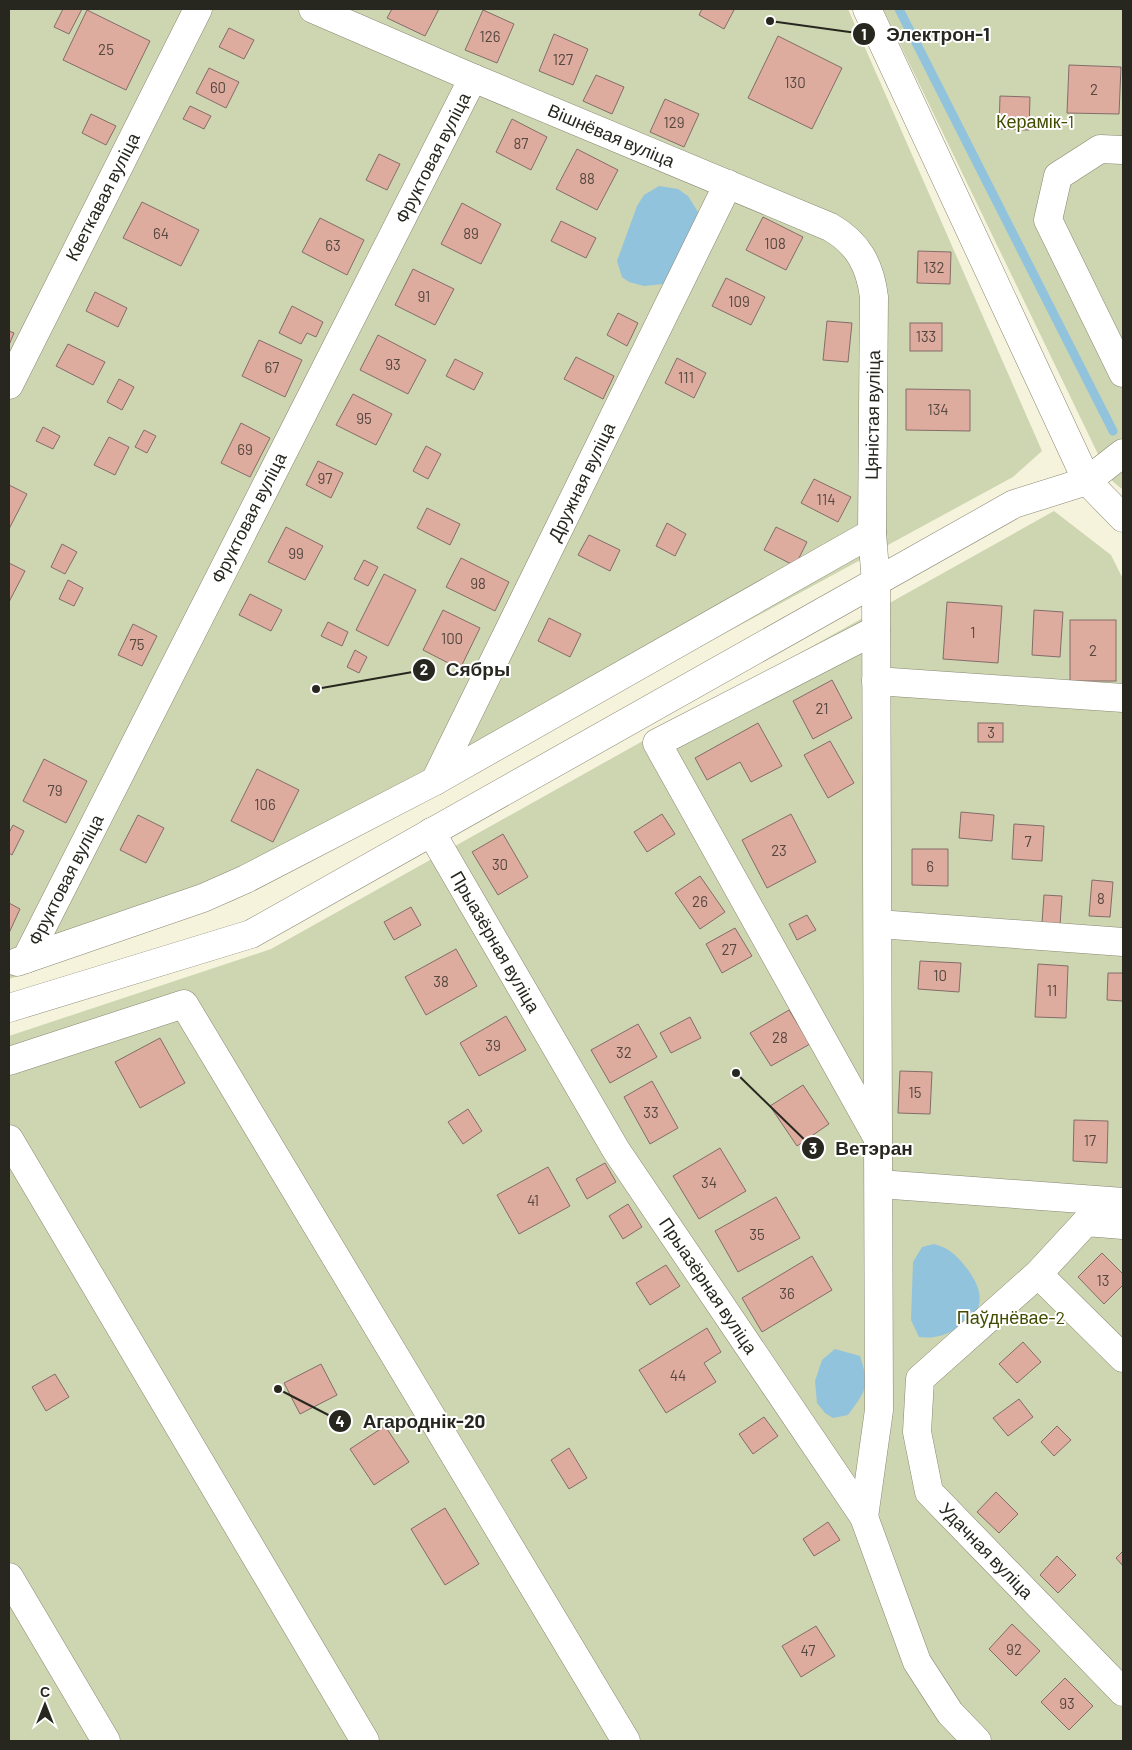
<svg xmlns="http://www.w3.org/2000/svg" width="1132" height="1750" viewBox="0 0 1132 1750" font-family="Barlow,sans-serif">
	<rect width="100%" height="100%" fill="#f6f3dd"/>
	<!-- green -->
	<g fill="#cdd6b0">
		<path d="M9,9H848L1042,451L1013,477L233,901L9,979Z"/>
		<path d="M883,9H1123V490L1110,479Z"/>
		<path d="M1054,511L1111,555L1123,579V1741H9V1036L271,949Z"/>
	</g>
	<!-- water -->
	<g fill="#92c3dd">
		<path d="M659,186L678,189L688,196L698,212V222L672,276L663,284L644,286L629,282L622,277L617,261L637,206L644,195Z"/>
		<path d="M934,1244C949,1248 956,1255 965,1266C985,1291 987,1313 956,1329C943,1336 933,1339 919,1337L911,1320L913,1262L922,1247Z"/>
		<path d="M835,1349L860,1356C870,1387 867,1389 848,1415L833,1418L825,1413L817,1403L815,1381L822,1360Z"/>
	</g>
	<g fill="none" stroke-linecap="round" stroke-linejoin="round">
		<!-- stream -->
		<path stroke="#92c3dd" stroke-width="9" d="M899,9L1113,431"/>
	</g>
	<!-- building -->
	<g fill="#deab9f" stroke="#836d69">
		<path d="M63,9H82L69,34L54,27Z"/>
		<path d="M392,9H439L425,36L387,18Z"/>
		<path d="M702,9H732L734,10L724,29L699,15Z"/>
		<path d="M87,10L150,41L126,90L63,60Z"/>
		<path d="M483,10L514,24L497,63L465,50Z"/>
		<path d="M229,28L254,40L244,59L219,47Z"/>
		<path d="M554,34L588,49L573,85L539,71Z"/>
		<path d="M778,36L842,68L812,129L748,98Z"/>
		<path d="M1069,65L1121,67L1119,114L1067,113Z"/>
		<path d="M209,68L239,82L226,108L196,93Z"/>
		<path d="M596,75L624,87L612,114L583,101Z"/>
		<path d="M1000,96L1030,97L1029,130L999,129Z"/>
		<path d="M665,99L699,114L684,147L650,132Z"/>
		<path d="M190,106L211,116L204,129L183,119Z"/>
		<path d="M91,114L116,126L106,145L82,133Z"/>
		<path d="M512,119L547,137L531,170L496,152Z"/>
		<path d="M577,149L618,170L597,210L556,189Z"/>
		<path d="M379,154L400,164L387,190L366,180Z"/>
		<path d="M142,202L199,230L181,266L123,238Z"/>
		<path d="M462,203L501,224L481,264L441,244Z"/>
		<path d="M763,217L803,237L786,270L746,250Z"/>
		<path d="M320,218L364,240L347,275L302,252Z"/>
		<path d="M561,221L596,238L586,258L551,241Z"/>
		<path d="M918,251L951,252L950,284L917,283Z"/>
		<path d="M413,269L454,289L435,325L395,305Z"/>
		<path d="M726,278L765,297L751,325L712,306Z"/>
		<path d="M95,292L127,308L118,327L86,311Z"/>
		<path d="M292,306L323,322L316,337L307,333L301,344L279,333Z"/>
		<path d="M618,313L638,323L627,346L607,335Z"/>
		<path d="M827,321L852,323L848,362L823,360Z"/>
		<rect x="910" y="323" width="32" height="28"/>
		<path d="M9,331L14,333L9,345Z"/>
		<path d="M378,335L426,360L408,394L360,370Z"/>
		<path d="M259,340L302,360L285,397L242,376Z"/>
		<path d="M68,344L105,362L93,385L56,366Z"/>
		<path d="M576,357L614,376L603,399L564,379Z"/>
		<path d="M677,358L706,373L694,398L665,383Z"/>
		<path d="M455,359L483,373L474,390L446,376Z"/>
		<path d="M119,379L134,387L122,410L107,402Z"/>
		<path d="M906,389L970,390V431L906,430Z"/>
		<path d="M353,394L392,414L376,445L336,425Z"/>
		<path d="M241,423L270,438L250,477L221,463Z"/>
		<path d="M43,427L60,436L53,449L36,441Z"/>
		<path d="M144,430L156,436L147,453L135,447Z"/>
		<path d="M109,437L129,447L115,475L94,465Z"/>
		<path d="M426,446L441,454L428,479L413,471Z"/>
		<path d="M318,461L343,473L331,498L306,485Z"/>
		<path d="M814,479L851,497L838,522L801,503Z"/>
		<path d="M9,485L27,494L9,529Z"/>
		<path d="M427,508L460,524L450,545L417,528Z"/>
		<path d="M667,523L686,534L675,556L656,546Z"/>
		<path d="M286,527L323,546L305,580L268,562Z"/>
		<path d="M776,527L807,542L795,566L764,550Z"/>
		<path d="M589,535L620,550L610,571L578,555Z"/>
		<path d="M62,544L77,552L65,574L51,567Z"/>
		<path d="M461,558L509,582L495,611L446,587Z"/>
		<path d="M364,560L378,567L368,586L354,579Z"/>
		<path d="M9,563L25,571L9,602Z"/>
		<path d="M384,574L416,590L388,646L356,630Z"/>
		<path d="M68,580L83,588L74,606L59,599Z"/>
		<path d="M250,594L282,610L271,631L239,615Z"/>
		<path d="M947,602L1002,606L998,663L943,659Z"/>
		<path d="M443,610L480,628L460,669L423,650Z"/>
		<path d="M1034,610L1063,612L1060,657L1032,655Z"/>
		<path d="M549,618L581,634L570,657L538,641Z"/>
		<rect x="1070" y="620" width="46" height="61"/>
		<path d="M328,622L348,632L342,646L321,636Z"/>
		<path d="M133,624L157,636L142,666L118,655Z"/>
		<path d="M355,650L367,657L359,673L347,667Z"/>
		<path d="M832,680L852,718L813,739L793,701Z"/>
		<path d="M758,723L782,766L751,782L740,762L707,780L695,758Z"/>
		<rect x="978" y="723" width="25" height="19"/>
		<path d="M830,741L854,783L828,798L804,755Z"/>
		<path d="M44,759L87,781L66,823L23,801Z"/>
		<path d="M257,769L299,790L273,842L231,821Z"/>
		<path d="M961,812L994,815L992,841L959,838Z"/>
		<path d="M662,814L675,834L647,852L634,832Z"/>
		<path d="M791,814L816,862L767,888L742,840Z"/>
		<path d="M138,815L164,828L146,863L120,850Z"/>
		<path d="M1014,824L1044,826L1042,861L1012,859Z"/>
		<path d="M13,825L24,831L12,855L9,853V833Z"/>
		<path d="M503,834L528,877L498,895L472,852Z"/>
		<path d="M912,849H948V886L912,885Z"/>
		<path d="M700,876L725,912L700,929L675,893Z"/>
		<path d="M1092,880L1113,882L1110,917L1089,916Z"/>
		<path d="M1044,895L1062,896L1060,925L1042,923Z"/>
		<path d="M9,903L20,909L9,933Z"/>
		<path d="M411,907L421,925L394,940L384,922Z"/>
		<path d="M807,915L816,930L797,940L789,924Z"/>
		<path d="M735,928L752,956L722,973L706,944Z"/>
		<path d="M456,949L477,986L426,1015L405,977Z"/>
		<path d="M920,961L961,963L959,992L918,989Z"/>
		<path d="M1038,964L1068,966L1066,1018L1035,1017Z"/>
		<path d="M1108,973H1123V1001L1107,1000Z"/>
		<path d="M789,1010L810,1044L771,1066L750,1033Z"/>
		<path d="M506,1016L526,1050L479,1076L460,1043Z"/>
		<path d="M690,1017L701,1038L671,1053L660,1033Z"/>
		<path d="M638,1024L657,1057L610,1083L591,1050Z"/>
		<path d="M160,1038L185,1083L140,1108L115,1062Z"/>
		<path d="M900,1071L932,1072L930,1114L898,1113Z"/>
		<path d="M652,1081L678,1128L650,1144L624,1097Z"/>
		<path d="M803,1085L829,1124L797,1146L770,1106Z"/>
		<path d="M468,1109L482,1131L463,1144L448,1122Z"/>
		<path d="M1074,1120L1108,1121L1107,1163L1073,1161Z"/>
		<path d="M720,1148L746,1191L699,1219L673,1176Z"/>
		<path d="M605,1163L616,1182L587,1199L576,1179Z"/>
		<path d="M548,1167L570,1206L519,1234L497,1195Z"/>
		<path d="M776,1197L800,1238L738,1272L715,1231Z"/>
		<path d="M628,1204L642,1227L623,1239L609,1216Z"/>
		<path d="M1102,1253L1123,1274V1285L1104,1304L1078,1277Z"/>
		<path d="M812,1256L832,1290L762,1332L742,1298Z"/>
		<path d="M666,1265L680,1286L650,1305L636,1283Z"/>
		<path d="M707,1328L721,1352L704,1363L716,1382L666,1413L639,1370Z"/>
		<path d="M1023,1342L1041,1362L1017,1383L999,1364Z"/>
		<path d="M321,1364L337,1395L300,1414L284,1383Z"/>
		<path d="M55,1374L69,1397L46,1411L32,1387Z"/>
		<path d="M1019,1399L1033,1417L1008,1436L993,1418Z"/>
		<path d="M764,1417L778,1436L753,1454L739,1434Z"/>
		<path d="M385,1426L409,1462L374,1485L350,1449Z"/>
		<path d="M1057,1426L1071,1440L1054,1456L1041,1442Z"/>
		<path d="M569,1448L587,1478L569,1489L551,1460Z"/>
		<path d="M996,1492L1018,1514L999,1533L977,1512Z"/>
		<path d="M445,1508L479,1564L445,1585L411,1529Z"/>
		<path d="M828,1522L840,1540L814,1556L803,1539Z"/>
		<path d="M1123,1551V1566L1116,1558Z"/>
		<path d="M1057,1556L1076,1575L1058,1593L1040,1575Z"/>
		<path d="M1012,1624L1040,1651L1016,1676L989,1649Z"/>
		<path d="M816,1626L835,1656L801,1677L782,1646Z"/>
		<path d="M1065,1678L1093,1706L1069,1730L1041,1702Z"/>
	</g>
	<g fill="none" stroke-linecap="round" stroke-linejoin="round">
		<!-- minor casing -->
		<g stroke="#8a8773" stroke-width="29">
			<g id="minor">
				<path d="M313,9L473,78L830,227C858,243 870,265 874,297L872,533L876,583L879,1410L864,1517"/>
				<path d="M867,9L1087,481L1123,453"/>
				<path d="M1123,150L1100,149L1058,176L1048,220L1123,373"/>
				<path d="M9,385L198,9"/>
				<path d="M876,630L657,743L877,1137"/>
				<path d="M876,681L1123,698"/>
				<path d="M435,781L728,184"/>
				<path d="M431,832L616,1150L864,1517L917,1662L950,1713L977,1741"/>
				<path d="M878,924L1123,942"/>
				<path d="M26,959L473,78"/>
				<path d="M17,962L203,898L246,879L435,781L872,533"/>
				<path d="M9,1008L251,934L1014,504L1087,481L1123,518"/>
				<path d="M9,1061L184,1004L626,1741"/>
				<path d="M9,1139L365,1741"/>
				<path d="M879,1184L1123,1202"/>
				<path d="M1123,1225L1086,1222L1038,1274L920,1379L917,1432L929,1492L1123,1692"/>
				<path d="M1038,1274L1123,1358"/>
				<path d="M9,1577L106,1741"/>
			</g>
		</g>
		<!-- minor -->
		<use href="#minor" stroke="#fff" stroke-width="28"/>
	</g>
	<g text-anchor="middle" stroke-width="4" stroke-linejoin="round" paint-order="stroke">
		<!-- number labels -->
		<g font-size="15" fill="#56483f">
			<text x="490" y="42">126</text>
			<text x="106" y="55">25</text>
			<text x="563" y="65">127</text>
			<text x="795" y="88">130</text>
			<text x="218" y="93">60</text>
			<text x="1094" y="95">2</text>
			<text x="674" y="128">129</text>
			<text x="521" y="149">87</text>
			<text x="587" y="184">88</text>
			<text x="161" y="239">64</text>
			<text x="471" y="239">89</text>
			<text x="775" y="249">108</text>
			<text x="333" y="251">63</text>
			<text x="934" y="273">132</text>
			<text x="424" y="302">91</text>
			<text x="739" y="307">109</text>
			<text x="926" y="342">133</text>
			<text x="393" y="370">93</text>
			<text x="272" y="373">67</text>
			<text x="686" y="383">111</text>
			<text x="938" y="415">134</text>
			<text x="364" y="424">95</text>
			<text x="245" y="455">69</text>
			<text x="325" y="484">97</text>
			<text x="826" y="505">114</text>
			<text x="296" y="559">99</text>
			<text x="478" y="589">98</text>
			<text x="973" y="638">1</text>
			<text x="452" y="644">100</text>
			<text x="137" y="650">75</text>
			<text x="1093" y="656">2</text>
			<text x="822" y="714">21</text>
			<text x="991" y="738">3</text>
			<text x="55" y="796">79</text>
			<text x="265" y="810">106</text>
			<text x="1028" y="847">7</text>
			<text x="779" y="856">23</text>
			<text x="500" y="870">30</text>
			<text x="930" y="872">6</text>
			<text x="1101" y="904">8</text>
			<text x="700" y="907">26</text>
			<text x="729" y="955">27</text>
			<text x="940" y="981">10</text>
			<text x="441" y="987">38</text>
			<text x="1052" y="996">11</text>
			<text x="780" y="1043">28</text>
			<text x="493" y="1051">39</text>
			<text x="624" y="1058">32</text>
			<text x="915" y="1098">15</text>
			<text x="651" y="1118">33</text>
			<text x="1090" y="1146">17</text>
			<text x="709" y="1188">34</text>
			<text x="533" y="1206">41</text>
			<text x="757" y="1240">35</text>
			<text x="1103" y="1286">13</text>
			<text x="787" y="1299">36</text>
			<text x="678" y="1381">44</text>
			<text x="1014" y="1655">92</text>
			<text x="808" y="1656">47</text>
			<text x="1067" y="1709">93</text>
		</g>
		<!-- park labels -->
		<g font-size="18" fill="#434d00" stroke="#fff">
			<text x="1035" y="128">Керамік-1</text>
			<text x="1011" y="1324">Паўднёвае-2</text>
		</g>
		<!-- street labels -->
		<g font-size="18" fill="#28271f" stroke="#fff">
			<text transform="translate(611 136) rotate(23)" y="6">Вішнёвая вуліца</text>
			<text transform="translate(433 158) rotate(-63)" y="6">Фруктовая вуліца</text>
			<text transform="translate(103 197) rotate(-63)" y="6">Кветкавая вуліца</text>
			<text transform="translate(873 415) rotate(-89)" y="6">Цяністая вуліца</text>
			<text transform="translate(582 482) rotate(-64)" y="6">Дружная вуліца</text>
			<text transform="translate(249 518) rotate(-63)" y="6">Фруктовая вуліца</text>
			<text transform="translate(66 880) rotate(-63)" y="6">Фруктовая вуліца</text>
			<text transform="translate(495 942) rotate(60)" y="6">Прыазёрная вуліца</text>
			<text transform="translate(708 1286) rotate(56)" y="6">Прыазёрная вуліца</text>
			<text transform="translate(986 1551) rotate(46)" y="6">Удачная вуліца</text>
		</g>
	</g>
	<!-- callouts -->
	<path fill="none" stroke="#28271f" stroke-width="2" d="M770 21L864 34M316 689L424 670M736 1073L813 1148M278 1389L340 1421"/>
	<g fill="#28271f" stroke="#fff" stroke-width="2">
		<circle cx="770" cy="21" r="5"/>
		<circle cx="316" cy="689" r="5"/>
		<circle cx="736" cy="1073" r="5"/>
		<circle cx="278" cy="1389" r="5"/>
		<circle cx="864" cy="34" r="12"/>
		<circle cx="424" cy="670" r="12"/>
		<circle cx="813" cy="1148" r="12"/>
		<circle cx="340" cy="1421" r="12"/>
	</g>
	<g font-size="15" text-anchor="middle" font-weight="bold" fill="#fff">
		<text x="864" y="40">1</text>
		<text x="424" y="675">2</text>
		<text x="813" y="1154">3</text>
		<text x="340" y="1427">4</text>
	</g>
	<g font-size="19" text-anchor="middle" font-weight="bold" fill="#28271f" stroke="#fff" stroke-width="4" stroke-linejoin="round" paint-order="stroke">
		<text x="938" y="41">Электрон-1</text>
		<text x="478" y="676">Сябры</text>
		<text x="874" y="1155">Ветэран</text>
		<text x="424" y="1428">Агароднік-20</text>
	</g>
	<!-- border -->
	<rect width="1132" height="1750" fill="none" stroke="#28271f" stroke-width="20"/>
	<!-- north arrow -->
	<g transform="translate(45 1705)" stroke="#ffffff" stroke-width="4" paint-order="stroke">
	<path d="M0-4L9 19L0 12L-9 19Z" fill="#28271f"/>
	<text y="-8" font-size="14" font-weight="bold" text-anchor="middle" fill="#28271f">С</text>
	</g>
</svg>
